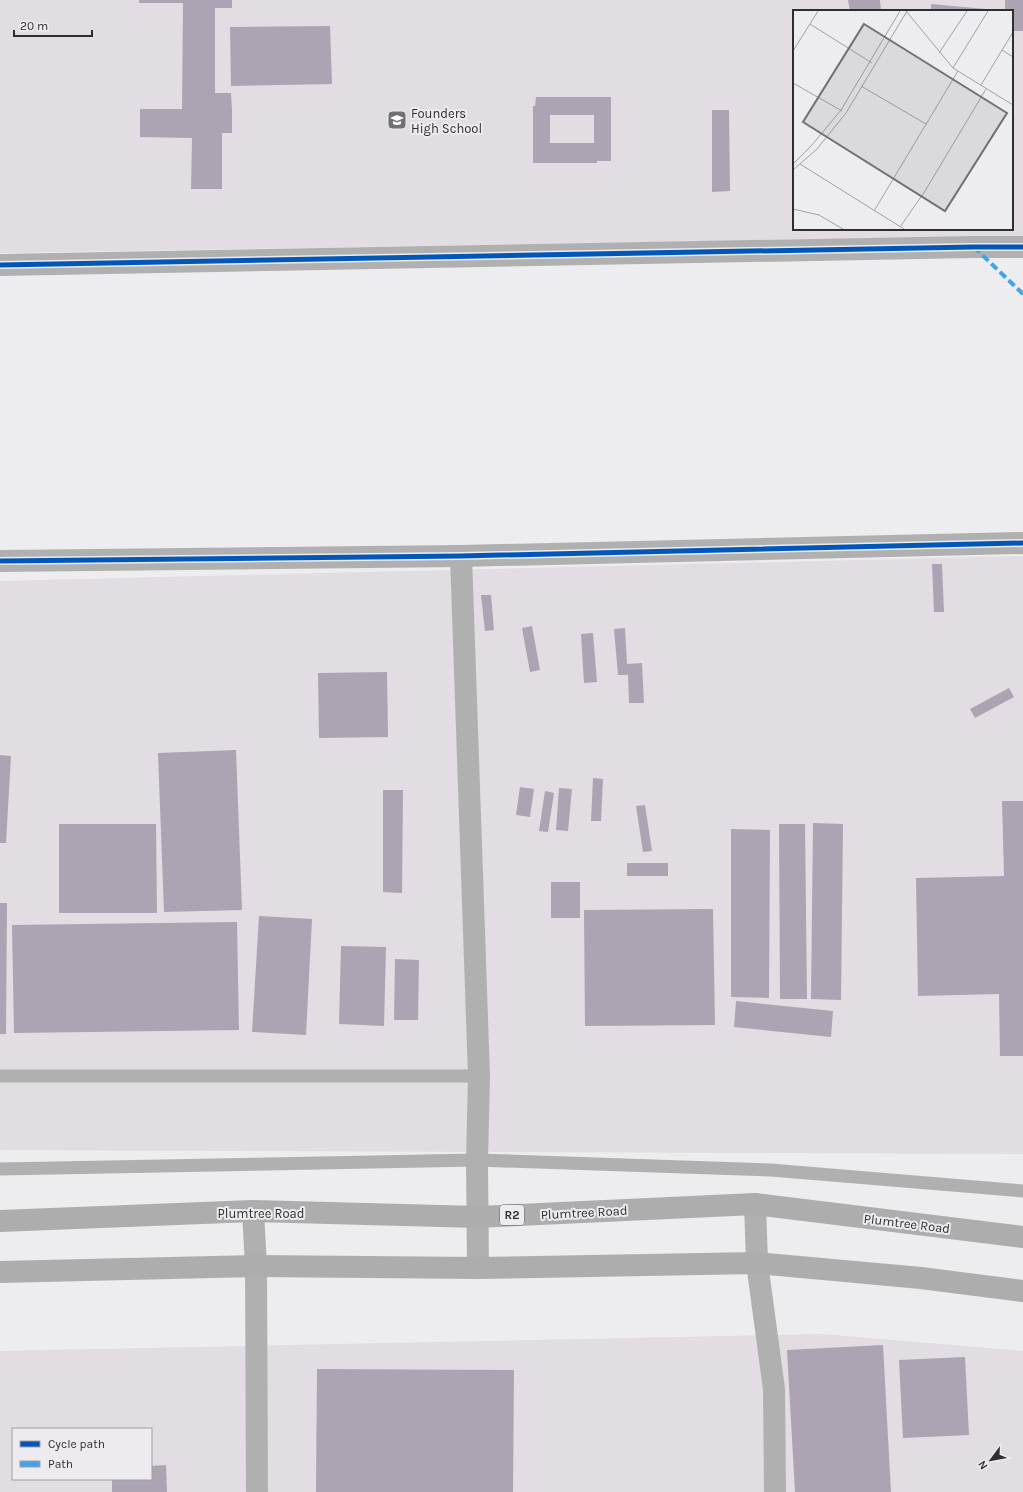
<svg xmlns="http://www.w3.org/2000/svg" width="1023" height="1492" viewBox="0 0 1023 1492" font-family="Karla,sans-serif">
	<rect width="100%" height="100%" fill="#edecee"/>
	<!-- built -->
	<g fill="#e1dde3" fill-rule="evenodd">
		<path d="M0,0H1023V236L0,253ZM794,11H1012V229H794Z"/>
		<path d="M1023,556V1154L0,1150V581Z"/>
		<path d="M822,1334L1023,1351V1492H0V1351ZM13,1429H151V1479H13Z"/>
	</g>
	<!-- building -->
	<g fill="#aca4b2" fill-rule="evenodd">
		<path d="M139,0H232V8H215V93H231L232,110V133H222V189H191L192,138L140,137V109H182L183,3H139Z"/>
		<path d="M848,0H880L881,11H850Z"/>
		<path d="M1005,0H1023V31H1012V11H1005Z"/>
		<path d="M931,4L986,9V11H931Z"/>
		<path d="M330,26L332,84L231,86L230,27Z"/>
		<path d="M536,97H611V161H597V163H533V106H535ZM550,115H594V143H550Z"/>
		<path d="M712,110H729L730,191L712,192Z"/>
		<path d="M932,564H942L944,612H934Z"/>
		<path d="M481,595H491L494,630L485,631Z"/>
		<path d="M532,626L540,670L530,672L522,628Z"/>
		<path d="M625,628L627,664L642,663L644,703H629L628,675H618L614,629Z"/>
		<path d="M593,633L597,682L584,683L581,634Z"/>
		<path d="M387,672L388,737L319,738L318,673Z"/>
		<path d="M1009,688L1014,697L975,718L970,709Z"/>
		<path d="M236,750L242,910L164,912L158,753Z"/>
		<path d="M0,755L11,756L6,843H0Z"/>
		<path d="M593,778L603,779L601,821H591Z"/>
		<path d="M520,787L534,789L530,817L516,815Z"/>
		<path d="M559,788L572,789L568,831L556,830Z"/>
		<path d="M383,790H403L402,893L383,892Z"/>
		<path d="M545,791L554,793L548,832L539,831Z"/>
		<path d="M1002,801H1023V1056H1000L999,994L918,996L916,878L1004,876Z"/>
		<path d="M645,805L652,851L643,852L636,806Z"/>
		<path d="M813,823L843,824L841,1000L811,999Z"/>
		<path d="M59,824H156L157,913H59Z"/>
		<path d="M779,824H805L807,999H780Z"/>
		<path d="M731,829L770,830L769,998L731,997Z"/>
		<rect x="627" y="863" width="41" height="13"/>
		<rect x="551" y="882" width="29" height="36"/>
		<path d="M0,903H7L6,1034H0Z"/>
		<path d="M713,909L715,1025L585,1026L584,910Z"/>
		<path d="M259,916L312,919L306,1035L252,1032Z"/>
		<path d="M237,922L239,1030L14,1033L12,925Z"/>
		<path d="M341,946L386,947L384,1026L339,1024Z"/>
		<path d="M395,959L419,960L418,1020H394Z"/>
		<path d="M736,1001L833,1011L831,1037L734,1027Z"/>
		<path d="M883,1345L891,1492H795L787,1350Z"/>
		<path d="M965,1357L969,1435L903,1438L899,1360Z"/>
		<path d="M317,1369L514,1370L513,1492H316Z"/>
		<path d="M166,1465L167,1492H112V1479H151V1466Z"/>
	</g>
	<g fill="none" stroke-linecap="round" stroke-linejoin="round">
		<!-- lane -->
		<g stroke="#b1b0b1" stroke-width="13">
			<path d="M0,1076H479"/>
			<path d="M0,1169L477,1160L771,1170L1023,1191"/>
		</g>
		<!-- street -->
		<g stroke="#b1b0b1" stroke-width="22">
			<path d="M0,265L973,247H1023"/>
			<path d="M461,556L479,1076L477,1160L478,1268"/>
			<path d="M0,561L461,556L1023,543"/>
			<path d="M755,1204L757,1263L774,1389L775,1492"/>
			<path d="M253,1211L256,1266L257,1492"/>
		</g>
		<!-- highway -->
		<g stroke="#aeadae" stroke-width="22">
			<path d="M0,1221L253,1211L478,1217L755,1204L1023,1237"/>
			<path d="M0,1272L256,1266L478,1268L757,1263L921,1278L1023,1291"/>
		</g>
		<!-- quiet -->
		<path stroke="#3ea3eb" stroke-width="4" stroke-dasharray="8 4" stroke-linecap="butt" d="M974,247L1023,294"/>
		<!-- cycleway casing -->
		<g stroke="#edebef" stroke-width="8">
			<g id="cycleway">
				<path d="M0,265L973,247H1023"/>
				<path d="M0,561L461,556L1023,543"/>
			</g>
		</g>
		<!-- cycleway -->
		<use href="#cycleway" stroke="#0057b8" stroke-width="5"/>
	</g>
	<!-- icons -->
	<defs>
		<g id="school-square" transform="scale(1)"><rect x="-9" y="-9" width="18" height="18" rx="4" fill="#717072" stroke="#edebef"/><path d="M0-5L7-2L0 1L-7-2ZM-4 1L0 2.5L4 1V4Q0 6-4 4Z" fill="#fff"/></g>
	</defs>
	<g fill-rule="evenodd">
		<use href="#school-square" x="397" y="120"/>
	</g>
	<g text-anchor="middle" stroke-width="4" stroke-linejoin="round" paint-order="stroke">
		<!-- shield labels -->
		<rect fill="#edebef" stroke="#676669" stroke-width="1" x="500" y="1205" width="24" height="20" rx="3"/>
		<g font-size="12" font-weight="bold" fill="#2e2d2f">
			<text x="512" y="1219">R2</text>
		</g>
		<!-- poi labels -->
		<g font-size="13" fill="#2e2d2f" stroke="#edebef" text-anchor="start">
			<text x="411" y="118">Founders<tspan x="411" dy="15">High School</tspan></text>
		</g>
		<!-- street labels -->
		<g font-size="13" fill="#2e2d2f" stroke="#edebef">
			<text transform="translate(584 1212) rotate(-3)" y="5">Plumtree Road</text>
			<text x="261" y="1218">Plumtree Road</text>
			<text transform="translate(907 1223) rotate(7)" y="5">Plumtree Road</text>
		</g>
	</g>
	<!-- overview -->
	<g transform="translate(793 10)">
		<rect width="220" height="220" fill="#edecee"/>
		<path fill="none" stroke="#a1a0a2" stroke-width="1" d="M113,1L160,58L220,95M17,14L79,53M209,40L220,47M0,41L25,1M146,43L174,1M160,58L195,1M0,73L49,101M188,75L220,22M68,76L133,114M0,154L19,135L48,100L107,1M7,154L111,219M0,160L24,139L53,103L114,1M0,199L26,205L50,219M81,201L165,61M107,217L132,181L193,79"/>
		<path fill="#717072" fill-opacity="0.15" stroke="#717072" stroke-width="2" d="M71,14L214,103L152,201L10,112Z"/>
		<rect width="220" height="220" fill="none" stroke="#2e2d2f" stroke-width="2"/>
	</g>
	<!-- legend -->
	<rect x="12" y="1428" width="140" height="52" fill="#edebef" stroke="#a19fa2"/>
	<rect x="20" y="1441" width="20" height="6" fill="#0057b8" stroke="#a19fa2"/>
	<text x="48" y="1448" font-size="12" fill="#2e2d2f">Cycle path</text>
	<rect x="20" y="1461" width="20" height="6" fill="#3ea3eb" stroke="#a19fa2"/>
	<text x="48" y="1468" font-size="12" fill="#2e2d2f">Path</text>
	<!-- north arrow -->
	<g transform="translate(991 1460) rotate(238)" stroke="#edebef" stroke-width="3" paint-order="stroke">
	<path d="M0-3L7 15L0 10L-7 15Z" fill="#2e2d2f"/>
	<text y="-6" font-size="11" font-weight="bold" text-anchor="middle" fill="#2e2d2f">N</text>
	</g>
	<!-- scale -->
	<path d="M14 30v6h78v-6" fill="none" stroke="#2e2d2f" stroke-width="2"/>
	<text x="20" y="30" font-size="12" fill="#2e2d2f" stroke="#edebef" stroke-width="3" paint-order="stroke">20 m</text>
</svg>
